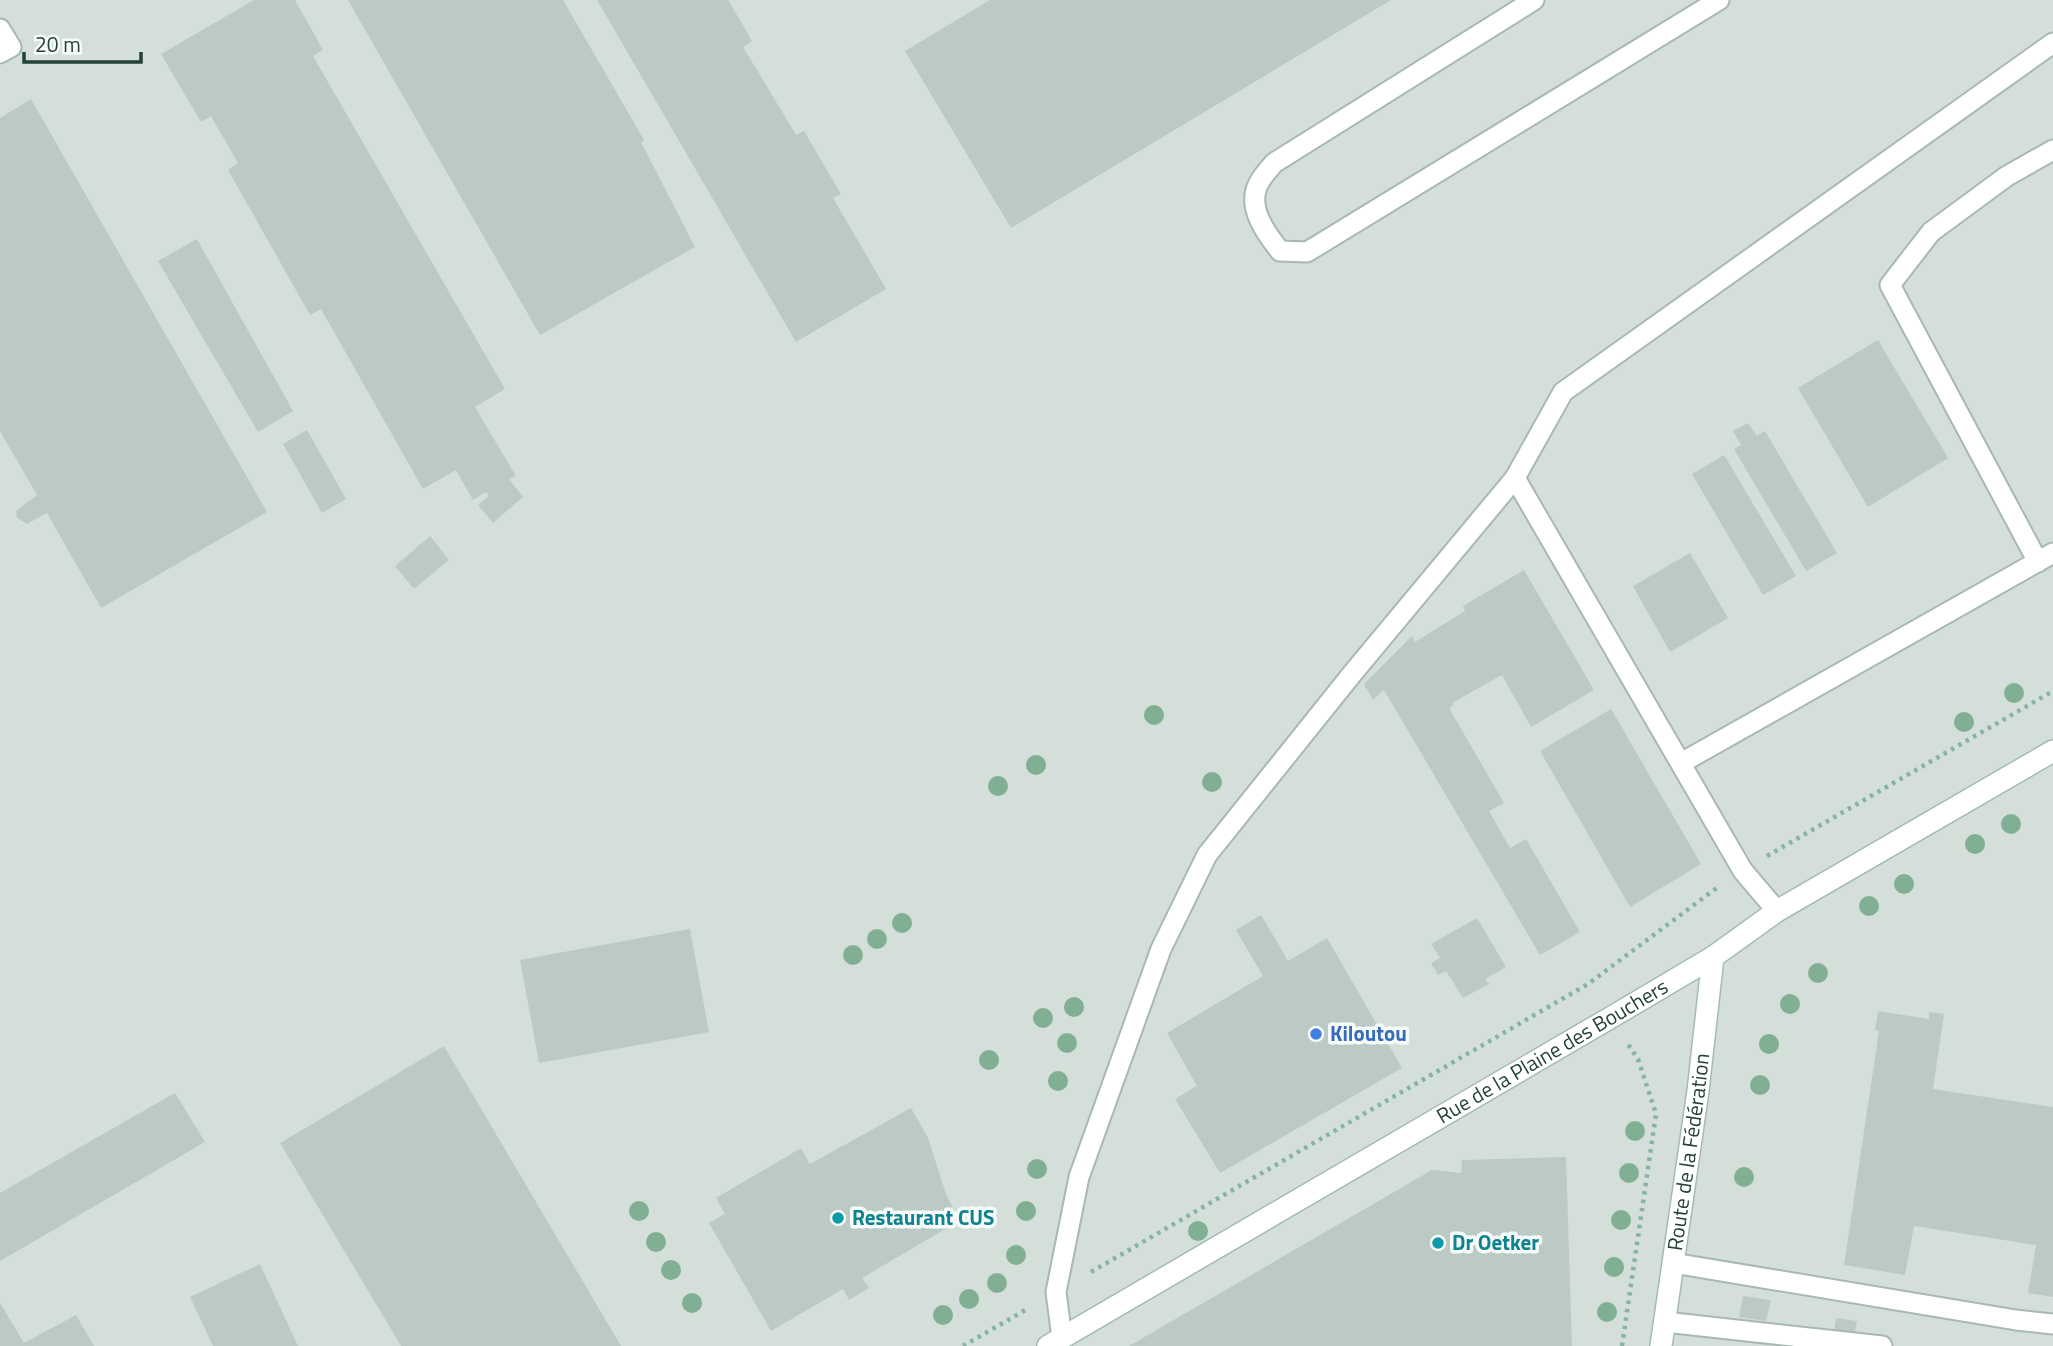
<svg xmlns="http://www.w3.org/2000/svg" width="2053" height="1346" viewBox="0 0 2053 1346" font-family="'Titillium Web',sans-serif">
	<rect width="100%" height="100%" fill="#e6efeb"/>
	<!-- built -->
	<rect fill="#d4dfda" x="0" y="0" width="2053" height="1346"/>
	<!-- building -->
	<g fill="#bbcac4">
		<path d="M254,0H295L323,50L313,56L505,389L475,407L516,476L509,479L523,497L493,523L478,505L489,496L486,492L473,500L456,470L423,489L321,309L310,315L228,170L238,163L211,116L201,122L161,54Z"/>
		<path d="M348,0H563L644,140L641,142L695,247L540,335Z"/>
		<path d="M597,0H728L752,41L743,47L796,135L804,131L841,194L833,198L886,289L796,342Z"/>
		<path d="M990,0H1391L1011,228L905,51Z"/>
		<path d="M31,99L267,512L101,608L47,513L27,524L17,518L16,511L37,495L0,431V118Z"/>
		<path d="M197,239L293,411L258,432L158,261Z"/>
		<path d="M1878,340L1948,458L1868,507L1798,388Z"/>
		<path d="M1748,423L1757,436L1765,431L1837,553L1806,571L1734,449L1741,445L1733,431Z"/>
		<path d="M307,430L346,499L322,513L283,444Z"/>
		<path d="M1724,455L1796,576L1763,595L1692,474Z"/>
		<path d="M430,536L449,560L414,589L395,566Z"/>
		<path d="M1690,553L1728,618L1670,652L1633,586Z"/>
		<path d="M1524,570L1594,690L1531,727L1502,675L1452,703L1453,706L1449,708L1504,803L1489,811L1510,848L1526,839L1580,932L1540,955L1384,690L1373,700L1364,684L1412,636L1415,642L1465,611L1463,606Z"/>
		<path d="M1611,709L1701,864L1630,907L1540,751Z"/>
		<path d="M1261,915L1288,961L1327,938L1402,1068L1220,1173L1175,1099L1197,1086L1167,1033L1263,976L1236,930Z"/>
		<path d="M1477,918L1506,967L1485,979L1489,984L1463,998L1446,971L1438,975L1431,963L1440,958L1431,944Z"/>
		<path d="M690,929L709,1032L539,1063L520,960Z"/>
		<path d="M1878,1011L1929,1019V1012L1944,1014L1933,1089L2053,1107V1297L2028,1293L2036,1245L1914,1226L1905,1275L1844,1265L1879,1031L1875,1030Z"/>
		<path d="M444,1046L621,1346H401L280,1143Z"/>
		<path d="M175,1093L205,1142L0,1261V1193Z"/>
		<path d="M911,1108L928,1138L946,1194L959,1221L862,1278L869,1288L849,1300L843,1289L771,1331L709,1223L725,1214L716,1198L801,1148L810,1164Z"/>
		<path d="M1566,1157L1572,1346H1129L1432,1170L1461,1173L1462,1160Z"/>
		<path d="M260,1264L298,1346H213L190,1297Z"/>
		<path d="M1743,1296L1771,1300L1766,1321L1739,1317Z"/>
		<path d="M0,1303L24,1343L76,1315L94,1346H0Z"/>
		<path d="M1836,1318L1857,1321L1855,1332L1834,1330Z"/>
	</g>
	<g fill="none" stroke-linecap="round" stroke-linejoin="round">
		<!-- lane casing -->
		<g stroke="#a8b8b2" stroke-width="23">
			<g id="lane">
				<path d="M1534,0L1274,163C1269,169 1264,174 1260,181C1245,205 1265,232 1280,251L1307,252L1719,0"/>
				<path d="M0,29L11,47L0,53"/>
				<path d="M2038,562L1890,285L1931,232L2007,176L2053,150"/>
				<path d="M1681,763L2053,553"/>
				<path d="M1777,911L1743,871L1515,478L1563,392L2053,43"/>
				<path d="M1673,1263L2016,1320L2053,1324"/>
				<path d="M1665,1322L1882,1346"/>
				<path d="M1062,1338L1056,1292L1079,1177L1161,949L1207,855L1352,674L1515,478"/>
			</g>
		</g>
		<!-- secondary casing -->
		<g stroke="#a4bbb3" stroke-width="24">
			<g id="secondary">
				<path id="s1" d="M1048,1346L1610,1018L1713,957L1777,911L2053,751"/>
				<path id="s2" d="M1661,1346L1698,1091L1713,957"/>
			</g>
		</g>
		<!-- path -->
		<g stroke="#86b3a5" stroke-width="4.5" stroke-dasharray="3.5 5" stroke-linecap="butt">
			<path d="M1767,856L2053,691"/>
			<path d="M1091,1272L1588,984L1718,887"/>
			<path d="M963,1346L1029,1308"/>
			<path d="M1622,1346L1656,1114L1638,1059L1627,1043"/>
		</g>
		<!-- lane -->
		<use href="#lane" stroke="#fff" stroke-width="19"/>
		<!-- secondary -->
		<use href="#secondary" stroke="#fff" stroke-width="21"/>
	</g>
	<!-- trees -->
	<g fill="#80af93">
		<circle cx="2014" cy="693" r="10"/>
		<circle cx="1154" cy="715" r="10"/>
		<circle cx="1964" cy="722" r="10"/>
		<circle cx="1036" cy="765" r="10"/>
		<circle cx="1212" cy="782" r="10"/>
		<circle cx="998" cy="786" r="10"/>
		<circle cx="2011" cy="824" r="10"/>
		<circle cx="1975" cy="844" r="10"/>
		<circle cx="1904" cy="884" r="10"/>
		<circle cx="1869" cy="906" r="10"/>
		<circle cx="902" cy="923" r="10"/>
		<circle cx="877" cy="939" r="10"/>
		<circle cx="853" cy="955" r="10"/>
		<circle cx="1818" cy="973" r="10"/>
		<circle cx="1790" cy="1004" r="10"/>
		<circle cx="1074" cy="1007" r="10"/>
		<circle cx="1043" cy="1018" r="10"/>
		<circle cx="1067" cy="1043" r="10"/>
		<circle cx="1769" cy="1044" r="10"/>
		<circle cx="989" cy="1060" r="10"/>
		<circle cx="1058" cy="1081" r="10"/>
		<circle cx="1760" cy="1085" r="10"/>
		<circle cx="1635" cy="1131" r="10"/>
		<circle cx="1037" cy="1169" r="10"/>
		<circle cx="1629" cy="1173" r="10"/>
		<circle cx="1744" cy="1177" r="10"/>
		<circle cx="639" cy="1211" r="10"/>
		<circle cx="1026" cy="1211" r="10"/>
		<circle cx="1621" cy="1220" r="10"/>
		<circle cx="1198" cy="1231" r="10"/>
		<circle cx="656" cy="1242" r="10"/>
		<circle cx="1016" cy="1255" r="10"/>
		<circle cx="1614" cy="1267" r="10"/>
		<circle cx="671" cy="1270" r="10"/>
		<circle cx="997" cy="1283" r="10"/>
		<circle cx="969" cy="1299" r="10"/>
		<circle cx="692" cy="1303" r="10"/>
		<circle cx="1607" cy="1312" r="10"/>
		<circle cx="943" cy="1315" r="10"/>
	</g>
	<!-- markers -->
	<circle fill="#3f7fe0" stroke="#f7fbf9" stroke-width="2.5" cx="1316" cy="1034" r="7"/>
	<g fill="#0f9aa8" stroke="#f7fbf9" stroke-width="2.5">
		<circle cx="838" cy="1218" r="7"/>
		<circle cx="1438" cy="1243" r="7"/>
	</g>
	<g text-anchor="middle" stroke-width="7" stroke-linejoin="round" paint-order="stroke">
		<!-- shop labels -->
		<g font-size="21" font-weight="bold" fill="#366cbe" stroke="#f7fbf9" text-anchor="start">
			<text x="1330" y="1041">Kiloutou</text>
		</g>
		<!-- street labels -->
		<g font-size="21" fill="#24423a" stroke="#f7fbf9">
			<text dy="7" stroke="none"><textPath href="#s1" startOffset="584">Rue de la Plaine des Bouchers</textPath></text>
			<text dy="7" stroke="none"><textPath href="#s2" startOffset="196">Route de la Fédération</textPath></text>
		</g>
		<!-- culture labels -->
		<g font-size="21" font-weight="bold" fill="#0d838f" stroke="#f7fbf9" text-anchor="start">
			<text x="852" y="1225">Restaurant CUS</text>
			<text x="1452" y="1250">Dr Oetker</text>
		</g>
	</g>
	<!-- scale -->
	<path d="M24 52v10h117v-10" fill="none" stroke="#24423a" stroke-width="3.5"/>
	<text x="35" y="52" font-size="21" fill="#24423a" stroke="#f7fbf9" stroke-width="5" paint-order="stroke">20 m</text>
</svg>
